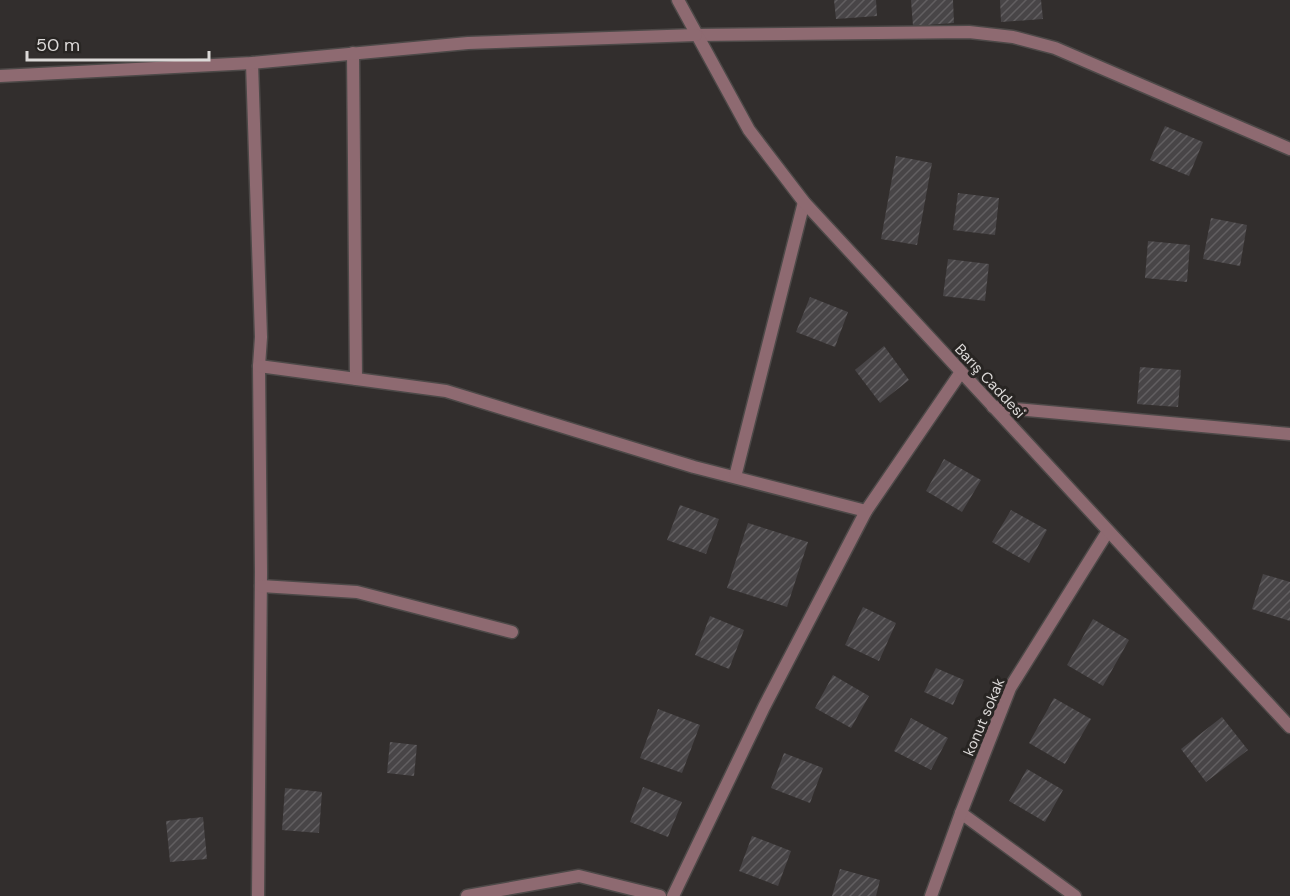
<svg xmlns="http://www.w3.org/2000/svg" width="1290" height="896" viewBox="0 0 1290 896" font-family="'DM Sans',sans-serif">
	<defs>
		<pattern id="building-hatch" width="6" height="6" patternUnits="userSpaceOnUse" patternTransform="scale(1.5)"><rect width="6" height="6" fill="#484547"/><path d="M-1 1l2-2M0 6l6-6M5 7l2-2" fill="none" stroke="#625f61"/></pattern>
	</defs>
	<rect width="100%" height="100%" fill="#322e2d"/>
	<!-- building -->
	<g fill="url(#building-hatch)">
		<path d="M834,0H876L877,16L836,19Z"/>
		<path d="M911,0H953L954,23L913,26Z"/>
		<path d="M1000,0H1041L1043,19L1001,22Z"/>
		<path d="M1165,126L1203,142L1189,176L1150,160Z"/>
		<path d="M896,156L932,163L917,245L881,239Z"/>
		<path d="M958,193L999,198L995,235L953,230Z"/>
		<path d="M1211,218L1247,225L1240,266L1203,259Z"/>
		<path d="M1148,241L1190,245L1187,282L1145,278Z"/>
		<path d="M948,259L989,264L985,301L943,296Z"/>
		<path d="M810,297L848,312L835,347L796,332Z"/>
		<path d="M884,346L909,380L880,403L855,370Z"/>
		<path d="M1140,367L1181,370L1178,407L1137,404Z"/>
		<path d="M944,459L981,480L962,512L926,491Z"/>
		<path d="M680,505L719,519L706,554L667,540Z"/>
		<path d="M1011,510L1047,530L1029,563L992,542Z"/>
		<path d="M748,523L808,542L787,607L727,588Z"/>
		<path d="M1263,574L1290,582V621L1252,609Z"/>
		<path d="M863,607L896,623L879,661L845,645Z"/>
		<path d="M710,616L744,630L729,669L695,655Z"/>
		<path d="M1093,619L1129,640L1103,686L1067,665Z"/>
		<path d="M936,668L964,680L953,705L924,692Z"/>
		<path d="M833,675L869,696L851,728L815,708Z"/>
		<path d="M1054,698L1091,719L1065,764L1029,743Z"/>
		<path d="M658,709L700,725L682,773L640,758Z"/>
		<path d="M1222,717L1248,750L1206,782L1181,749Z"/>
		<path d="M911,718L948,738L931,770L894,751Z"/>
		<path d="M390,742L417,745L414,776L387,773Z"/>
		<path d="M784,753L823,768L810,803L771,788Z"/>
		<path d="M1027,769L1063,790L1045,822L1009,801Z"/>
		<path d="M643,787L682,802L668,837L630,822Z"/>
		<path d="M285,788L322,792L319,833L282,830Z"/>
		<path d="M203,817L207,859L170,862L166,821Z"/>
		<path d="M752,836L791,851L778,886L739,871Z"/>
		<path d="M840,869L880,880L876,896H832Z"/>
	</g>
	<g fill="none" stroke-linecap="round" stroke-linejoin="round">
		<!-- minor casing -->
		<g stroke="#4d4948" stroke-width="15">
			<g id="minor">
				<path d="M696,35L969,32L1013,37L1055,48L1290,149"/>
				<path d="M353,53L356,379"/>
				<path d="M252,63L261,337L259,366L261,572L258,896"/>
				<path d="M259,366L446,391L694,467L866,511"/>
				<path d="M993,407L1290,434"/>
				<path d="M735,477L804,202"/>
				<path d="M261,586L357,592L512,632"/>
				<path d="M961,813L1075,896"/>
				<path d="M467,896L579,876L660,896"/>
				<path d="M673,896L764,707L866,511L961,372"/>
				<path d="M931,896L961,813L1010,688L1108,531"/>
			</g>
		</g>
		<!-- tertiary casing -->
		<g stroke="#4d4948" stroke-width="15">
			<g id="tertiary">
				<path d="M678,0L749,130L804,202L1290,727"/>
				<path d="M0,76L252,63L468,43L696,35"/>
			</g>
		</g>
		<!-- minor -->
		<use href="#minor" stroke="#8e6a71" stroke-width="12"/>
		<!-- tertiary -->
		<use href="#tertiary" stroke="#8e6a71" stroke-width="12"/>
	</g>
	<g text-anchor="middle" stroke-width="6" stroke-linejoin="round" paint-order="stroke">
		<!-- street labels -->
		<g font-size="15" fill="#dcd9d8" stroke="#282523">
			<text transform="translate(990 381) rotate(47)" y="5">Barış Caddesi</text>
			<text transform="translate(984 717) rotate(-67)" y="5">konut sokak</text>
		</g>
	</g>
	<!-- scale -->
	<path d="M27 51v9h182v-9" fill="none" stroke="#dcd9d8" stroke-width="3"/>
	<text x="36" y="51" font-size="18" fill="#dcd9d8" stroke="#282523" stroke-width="4.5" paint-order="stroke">50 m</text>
</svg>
